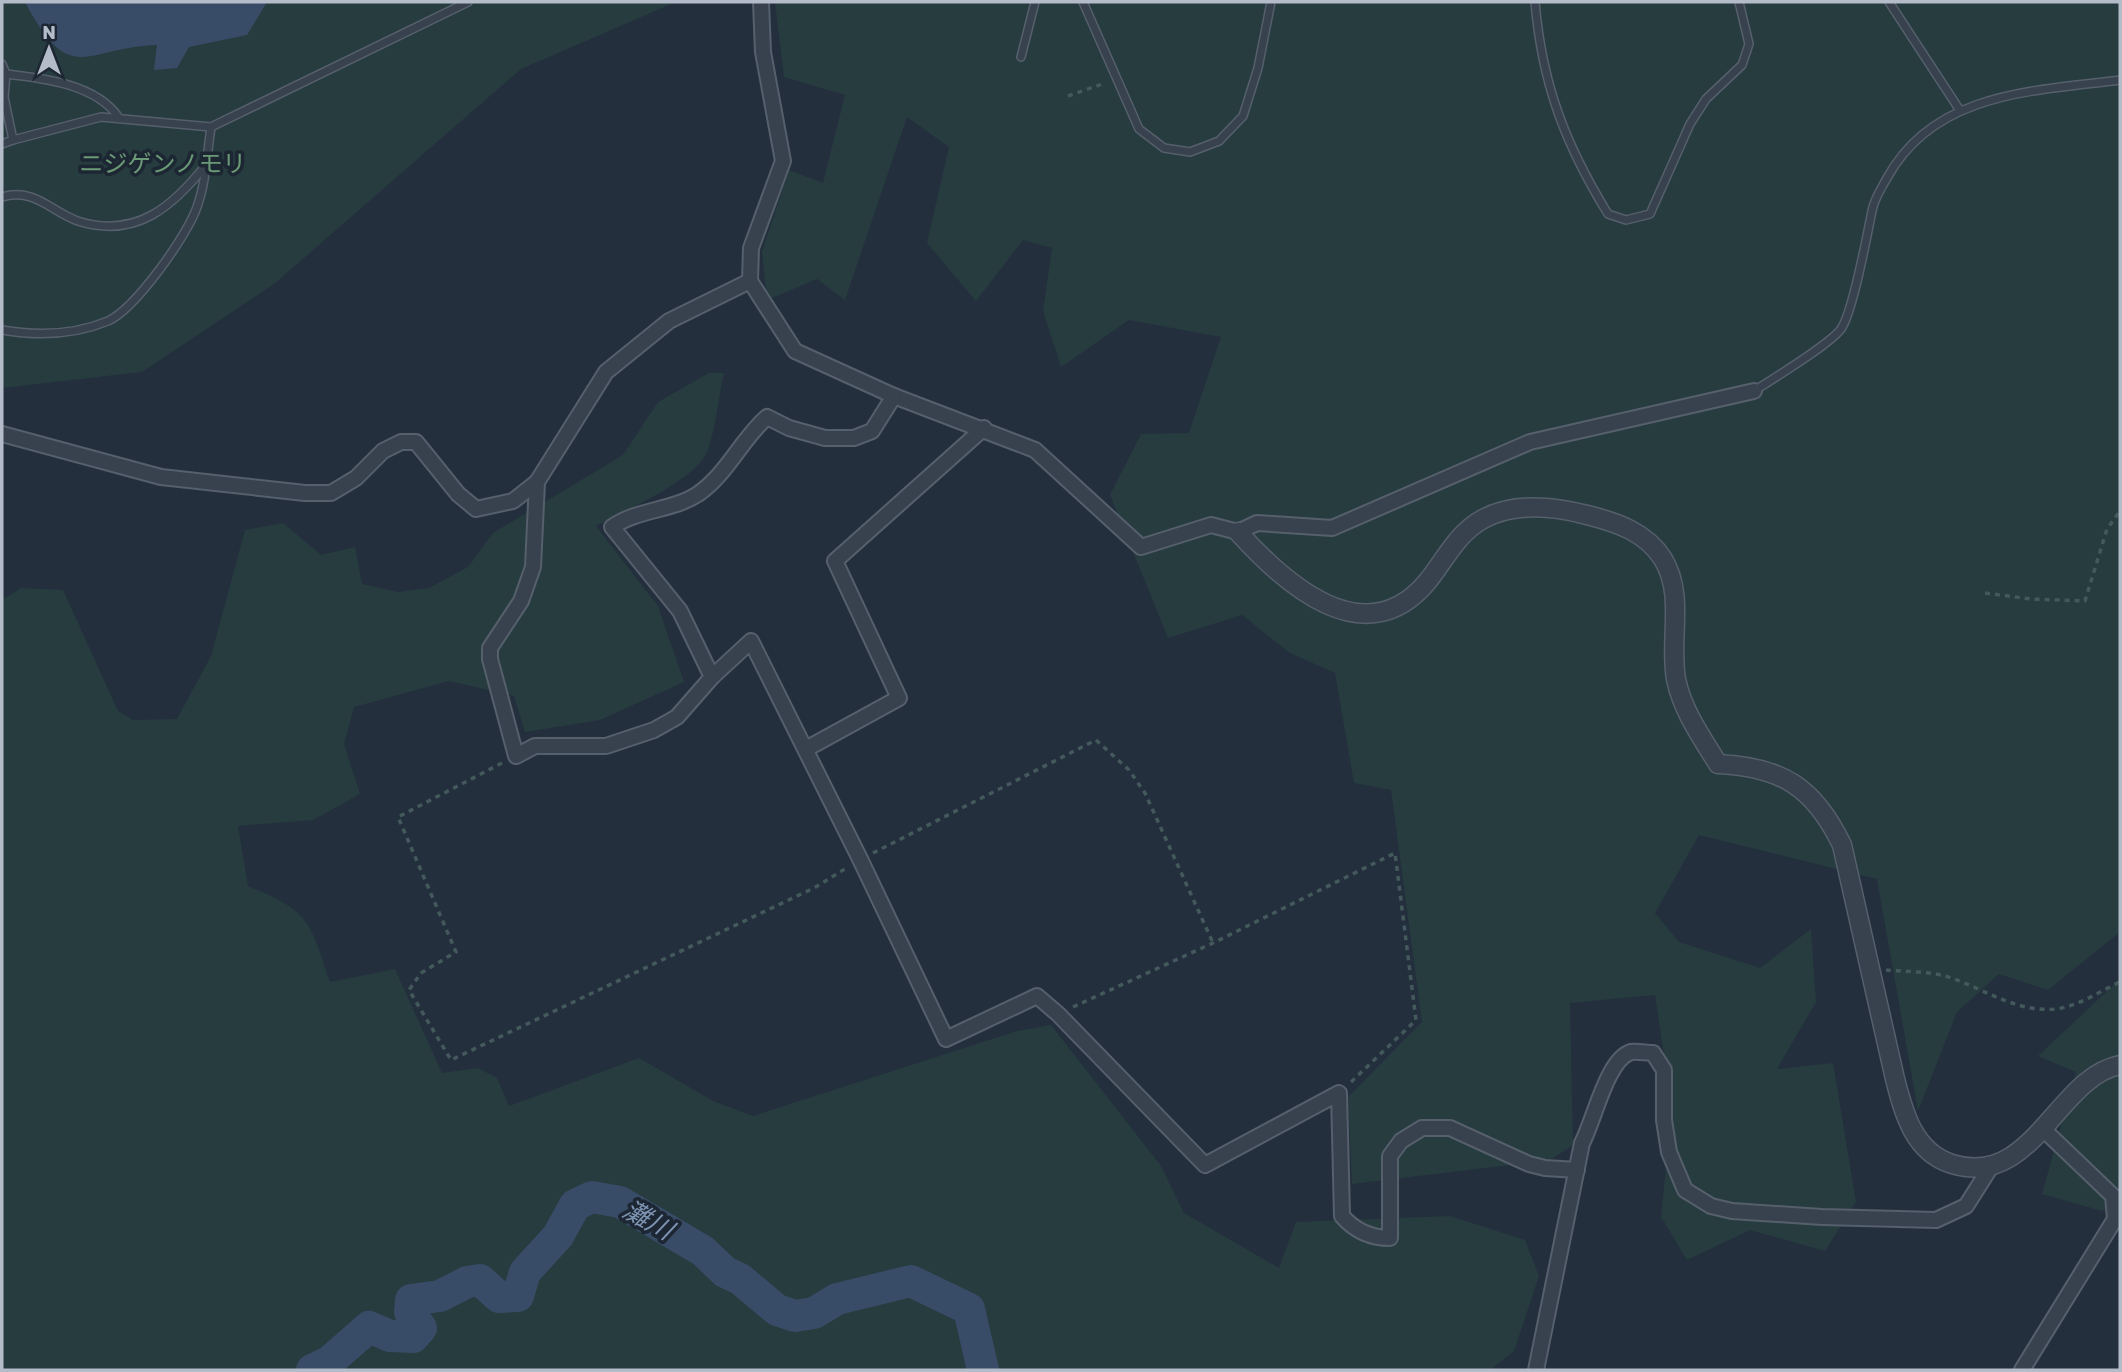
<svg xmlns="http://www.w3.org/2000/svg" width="2122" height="1372" viewBox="0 0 2122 1372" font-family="Rubik,'Noto Sans JP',sans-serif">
	<rect width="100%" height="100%" fill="#242f3e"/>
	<!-- green -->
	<g fill="#263c3f">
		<path d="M2,2H676L521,69L274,284L142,372L2,388Z"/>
		<path d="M775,2H2120V932L2048,990L1999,974L1957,1012L1918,1111L1877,879L1699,835L1655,913L1679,942L1760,968L1811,929L1816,1002L1777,1069L1833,1063L1856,1202L1825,1251L1750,1230L1687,1260L1661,1217L1672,1109L1655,995L1570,1003L1573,1145L1550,1160L1352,1184L1348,1097L1422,1022L1391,790L1354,783L1335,673L1290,653L1242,615L1168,638L1110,495L1141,434L1189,433L1221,337L1129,320L1061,367L1043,311L1052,248L1023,240L976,301L927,243L949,147L907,117L845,300L817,279L767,300L762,252L789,170L823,183L845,95L784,77Z"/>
		<path d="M709,373H724C718,398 716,429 707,452C695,481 623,511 596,526L658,606L684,682L600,720L525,732L514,696L449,681L354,707L344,744L360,794L313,820L238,826L248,886C310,911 310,921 330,982L395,969L442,1073L478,1068L497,1078L509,1106L639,1058L713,1101L753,1116L1017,1031L1051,1025L1161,1166L1184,1213L1279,1268L1296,1222L1450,1216L1525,1240L1539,1276L1514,1351L1490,1370H2V600L21,588L63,590L118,711L133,720L177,719L211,656L245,530L283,523L321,555L355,547L362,584L398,592L429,588L468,567L493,533L623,455L658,402Z"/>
		<path d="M2120,979V1202L2102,1211L2042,1194L2076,1072L2038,1056Z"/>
	</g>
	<!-- water -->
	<path fill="#394c67" d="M25,2H267L247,35L189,47L177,68L154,70L157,45C85,47 71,89 25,2Z"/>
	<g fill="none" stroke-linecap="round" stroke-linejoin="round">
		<!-- river -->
		<path stroke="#394c67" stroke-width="32" d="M312,1370L329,1362L369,1327L390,1336L413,1337L421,1328L410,1312L411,1300L440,1296L467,1282L480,1280L499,1297L518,1296L525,1272L558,1236L575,1205L592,1197L620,1202L703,1251L725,1272L740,1279L777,1310L795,1316L814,1313L837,1299L911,1281L969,1309L983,1370"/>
		<!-- service casing -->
		<g stroke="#565f6c" stroke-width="10">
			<g id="service">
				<path d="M1083,2L1139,129L1164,148L1190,152L1219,141L1243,116L1258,68L1271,2"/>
				<path d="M1535,2C1542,84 1565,144 1608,214L1626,220L1650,214L1690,124L1706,99L1742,65L1749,44L1739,2"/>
				<path d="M1889,2L1959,109"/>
				<path d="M1021,57L1035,2"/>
				<path d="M2,64L6,74L4,97L13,140L101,117L211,127L468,2"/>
				<path d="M6,74C42,78 97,84 119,118"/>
				<path d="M2,144L13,140"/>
				<path d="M2,197C36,187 53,214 81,222C137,238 173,206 205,166"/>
				<path d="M2,330C37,336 74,335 108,321C135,309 187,236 197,207C206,182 207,154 211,127"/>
				<path d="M1754,391C1774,378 1829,345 1841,329C1853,312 1867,235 1872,211C1874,199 1881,189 1887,178C1934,92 2033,91 2120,80"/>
			</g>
		</g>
		<!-- minor casing -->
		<g stroke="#565f6c" stroke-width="18">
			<g id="minor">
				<path d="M761,2L763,52L783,161L751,248L750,281L795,351L894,396L1035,450L1141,547L1211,525L1238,532L1257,523L1332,528L1530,442L1754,391"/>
				<path d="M2,434L161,477L305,493H331L356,478L383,451L401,442H416L458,494L476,509L513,501L537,482L606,372L669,321L750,281"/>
				<path d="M537,482L533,567L521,601L490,648V659L516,756L535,746H606L654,730L677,717L712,677L751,641L860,859L946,1039L1037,996L1058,1014L1205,1165L1339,1093L1342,1216C1355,1231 1370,1238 1390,1238V1156L1401,1141L1422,1128H1450L1529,1164L1545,1168L1577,1170"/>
				<path d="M712,677L680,611L612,527C638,509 672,511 698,494C727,474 741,440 767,417L789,428L825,438H854L872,431L894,396"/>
				<path d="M806,749L899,698L835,561L984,428"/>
				<path d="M1536,1370L1582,1143C1594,1121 1607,1059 1631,1052C1637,1051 1647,1053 1653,1053L1664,1070V1120L1669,1152L1685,1190L1711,1206L1732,1211L1822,1217L1936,1220L1966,1206L1992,1165"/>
				<path d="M2022,1370L2115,1219L2113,1196L2044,1130"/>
			</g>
		</g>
		<!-- tertiary casing -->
		<g stroke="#565f6c" stroke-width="21">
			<path id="tertiary" d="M1238,532C1285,584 1365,656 1427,582C1445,560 1457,533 1483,519C1515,502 1553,506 1587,515C1616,522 1646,532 1663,559C1685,595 1669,639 1676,679C1682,710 1702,738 1718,764C1782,767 1814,787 1842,845L1895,1079C1904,1114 1914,1152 1952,1164C2033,1189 2057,1077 2120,1065"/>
		</g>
		<!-- path -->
		<g stroke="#44595c" stroke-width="3.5" stroke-dasharray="5 5" stroke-linecap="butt">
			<path d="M1068,96L1105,83"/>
			<path d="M1985,593L2031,599L2085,601L2107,529L2120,511"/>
			<path d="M502,763L398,817L456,952L421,973L409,990L451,1060L814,888L848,867"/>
			<path d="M873,853L1096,740L1129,770L1145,793L1213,943"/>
			<path d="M1886,970C1905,972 1926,971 1945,976C1982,987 2015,1013 2056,1009C2079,1006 2100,991 2120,982"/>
			<path d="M1073,1007L1213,943L1395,853L1416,1020L1349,1084"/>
		</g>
		<!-- service -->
		<use href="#service" stroke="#38414e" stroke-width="7"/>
		<!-- minor -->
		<use href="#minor" stroke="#38414e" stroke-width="14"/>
		<!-- tertiary -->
		<use href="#tertiary" stroke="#38414e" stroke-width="18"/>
	</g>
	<g text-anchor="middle" stroke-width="7" stroke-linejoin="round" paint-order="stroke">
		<!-- park labels -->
		<g font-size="24" fill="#6b9a76" stroke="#1d2633">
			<text x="163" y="172">ニジゲンノモリ</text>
		</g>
		<!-- water labels -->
		<g font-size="26" font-style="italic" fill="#7c92b1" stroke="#1d2633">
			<text transform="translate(648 1220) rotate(29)" y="9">灘川</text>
		</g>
	</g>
	<!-- border -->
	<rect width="2122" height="1372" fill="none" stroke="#b4bcc9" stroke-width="7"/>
	<!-- north arrow -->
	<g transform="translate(49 49)" stroke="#1d2633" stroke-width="5" paint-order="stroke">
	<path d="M0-5L12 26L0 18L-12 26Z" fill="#b4bcc9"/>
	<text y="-10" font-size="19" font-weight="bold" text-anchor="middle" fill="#b4bcc9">N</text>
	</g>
</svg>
